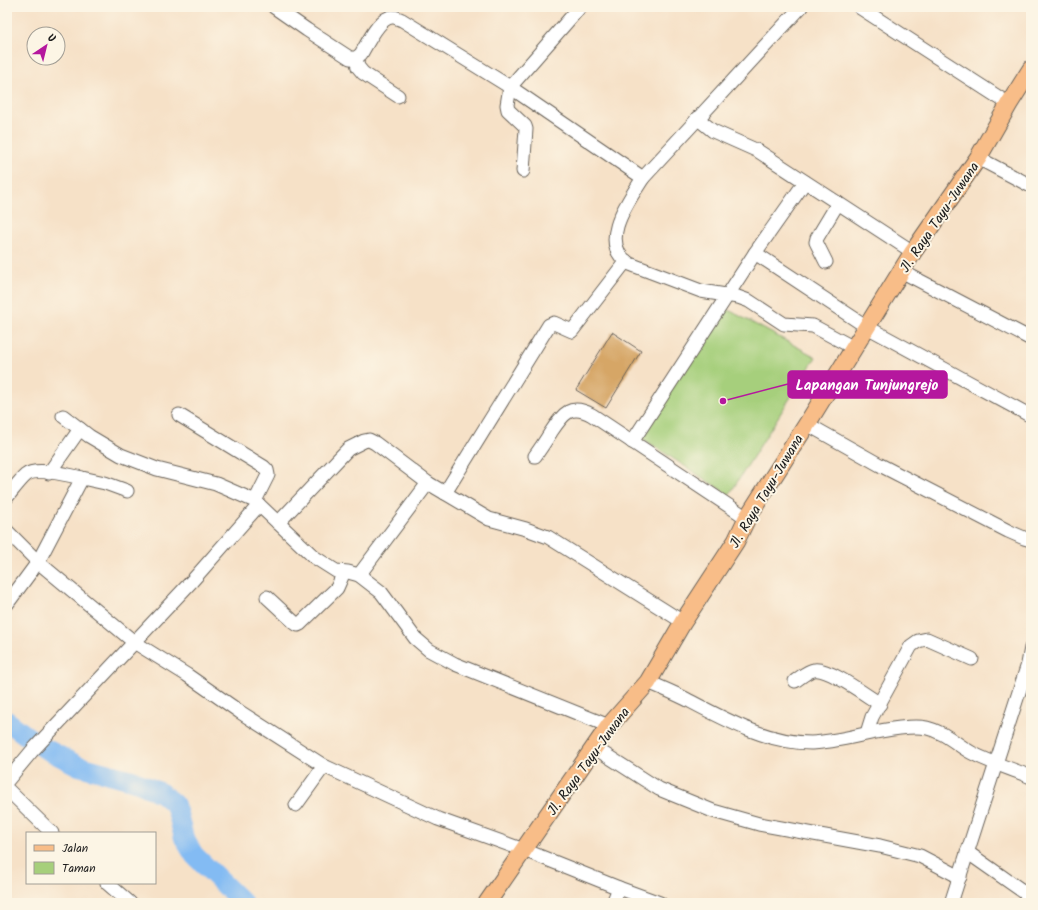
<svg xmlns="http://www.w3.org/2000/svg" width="1038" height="910" viewBox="0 0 1038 910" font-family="Kalam,sans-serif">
	<rect width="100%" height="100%" fill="#fcf5e5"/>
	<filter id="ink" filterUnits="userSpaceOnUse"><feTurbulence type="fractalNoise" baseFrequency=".025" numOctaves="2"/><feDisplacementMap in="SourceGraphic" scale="8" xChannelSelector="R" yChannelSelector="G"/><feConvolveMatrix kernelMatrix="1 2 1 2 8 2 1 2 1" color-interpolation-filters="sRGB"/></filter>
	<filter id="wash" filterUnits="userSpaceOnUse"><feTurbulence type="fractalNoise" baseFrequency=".012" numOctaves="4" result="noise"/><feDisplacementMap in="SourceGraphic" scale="16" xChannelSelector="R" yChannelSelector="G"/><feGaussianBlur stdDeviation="0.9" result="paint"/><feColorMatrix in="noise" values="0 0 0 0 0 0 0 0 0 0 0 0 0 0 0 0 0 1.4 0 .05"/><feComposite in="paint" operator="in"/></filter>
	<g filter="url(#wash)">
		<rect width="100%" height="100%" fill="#f6e1c7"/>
		<!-- green -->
		<path fill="#a6cf7b" stroke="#61764c" d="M723,307L816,357L729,495L637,435Z"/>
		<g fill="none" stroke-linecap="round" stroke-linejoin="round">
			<!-- river -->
			<path stroke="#83bbf3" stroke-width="20" d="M7,721L40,746L79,766L132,780L161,793L175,805L179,818L184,838L194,855L243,903"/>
		</g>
		<g id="blocks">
			<!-- building -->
			<path fill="#d6a666" d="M612,332L641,351L606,408L576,390Z"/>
		</g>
	</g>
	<g filter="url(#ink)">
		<use href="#blocks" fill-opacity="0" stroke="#686158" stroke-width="1"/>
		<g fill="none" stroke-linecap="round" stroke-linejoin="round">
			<!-- minor casing -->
			<g stroke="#686158" stroke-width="15">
				<g id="minor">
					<path d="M274,7L307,30L350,58H356L361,54C367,44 380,16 393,17C396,17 399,19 402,20L510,87L643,178"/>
					<path d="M801,7L643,178C629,200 596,244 630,264L701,291L738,297L749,301L784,324L813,326L854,348"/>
					<path d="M859,7L1009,104"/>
					<path d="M356,58L358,67L363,73L398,96"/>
					<path d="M697,118L713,131L758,151L913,252"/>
					<path d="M978,158L1031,186"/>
					<path d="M523,171L526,129L525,126L508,110L507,105L510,87L580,7"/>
					<path d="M755,253L867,327L1031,416"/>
					<path d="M826,262L816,242L817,238L838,203"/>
					<path d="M901,271L1031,339"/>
					<path d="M179,415L264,467L267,470L268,475L255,501"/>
					<path d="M63,416L89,436L121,455L157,469L216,484L255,501L314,557L336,571L348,572L359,575L381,592L415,638L429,650L455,664L609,726"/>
					<path d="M807,424L880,465L1008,531L1024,538L1031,540"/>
					<path d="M632,442L755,253L805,182"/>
					<path d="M535,456C541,448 546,440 551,432C563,414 570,403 592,415L747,518"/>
					<path d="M49,473L80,429"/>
					<path d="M445,493L549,325L554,323L572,331L626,261"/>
					<path d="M7,497C13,490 19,481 26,475C36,467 69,475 82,478"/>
					<path d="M278,523L348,449L364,441L369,440L375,443L428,483"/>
					<path d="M7,531L38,562L134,642L187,675L240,712L324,766L438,819L524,850L619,888L660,903"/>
					<path d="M359,575L428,483L489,519L526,529L548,537L683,622"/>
					<path d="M267,597L295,623L298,625L300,624L337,588L344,572"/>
					<path d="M7,604L38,562L82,478L105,483L127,491"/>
					<path d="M795,681C800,678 807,671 814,670C828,667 867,696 880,704"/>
					<path d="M648,682C660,687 674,693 686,699C724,719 767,743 811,743C841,742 870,731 900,728C909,727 918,726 927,728C945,732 957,745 972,753C991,763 1012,769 1031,777"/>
					<path d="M867,733L872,717L911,646L918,641L927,639L972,659"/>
					<path d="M595,748L659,789L713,811L759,824L880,846L920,856L960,877"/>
					<path d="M7,781L32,751L192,581L259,505"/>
					<path d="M7,789L52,833"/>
					<path d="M296,805L324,766"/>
					<path d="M967,852L1031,897"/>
					<path d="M107,883L130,903"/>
					<path d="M613,903L619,888"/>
					<path d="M951,903L1028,664L1031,648"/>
				</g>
			</g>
			<!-- major casing -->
			<g stroke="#686158" stroke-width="19">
				<path id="major" d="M487,903L609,726L648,682L683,622L736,541L747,518L807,424L913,252L978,158L1009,104L1031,69"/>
			</g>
			<!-- minor -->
			<use href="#minor" stroke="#fff" stroke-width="13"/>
			<!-- major -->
			<use href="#major" stroke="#f8bd88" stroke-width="17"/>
		</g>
	</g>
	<g text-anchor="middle" stroke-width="4" stroke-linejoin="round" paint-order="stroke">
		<!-- street labels -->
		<g font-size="14" fill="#1c1c1c" stroke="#fcf5e5">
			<text transform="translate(939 217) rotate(-56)" y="5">Jl. Raya Tayu-Juwana</text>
			<text transform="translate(766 491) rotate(-59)" y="5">Jl. Raya Tayu-Juwana</text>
			<text transform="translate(588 761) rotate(-54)" y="5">Jl. Raya Tayu-Juwana</text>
		</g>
	</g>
	<!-- callouts -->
	<path fill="none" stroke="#b5179e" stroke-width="1.5" d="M723 401L788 384"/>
	<circle fill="#b5179e" stroke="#fcf5e5" stroke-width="1.5" cx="723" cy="401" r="4"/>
	<rect fill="#b5179e" stroke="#b5179e" stroke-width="1.5" x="788" y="371" width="159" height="27" rx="4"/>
	<g font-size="15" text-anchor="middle" font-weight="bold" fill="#fff">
		<text x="867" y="390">Lapangan Tunjungrejo</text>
	</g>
	<!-- margin -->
	<rect width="1038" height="910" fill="none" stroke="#fcf5e5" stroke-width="24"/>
	<!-- legend -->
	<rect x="26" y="832" width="130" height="52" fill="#fcf5e5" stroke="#a29e95"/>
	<rect x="34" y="845" width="20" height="6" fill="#f8bd88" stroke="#a29e95"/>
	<text x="62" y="852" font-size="12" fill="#1c1c1c">Jalan</text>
	<rect x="34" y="862" width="20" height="12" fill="#a6cf7b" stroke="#a29e95"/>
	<text x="62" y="872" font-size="12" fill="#1c1c1c">Taman</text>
	<!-- north arrow -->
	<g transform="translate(46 46) rotate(35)"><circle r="19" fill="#fcf5e5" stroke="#a29e95"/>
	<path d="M0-3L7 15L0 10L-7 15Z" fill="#b5179e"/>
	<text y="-6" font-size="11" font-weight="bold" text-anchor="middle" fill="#1c1c1c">U</text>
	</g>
</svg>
